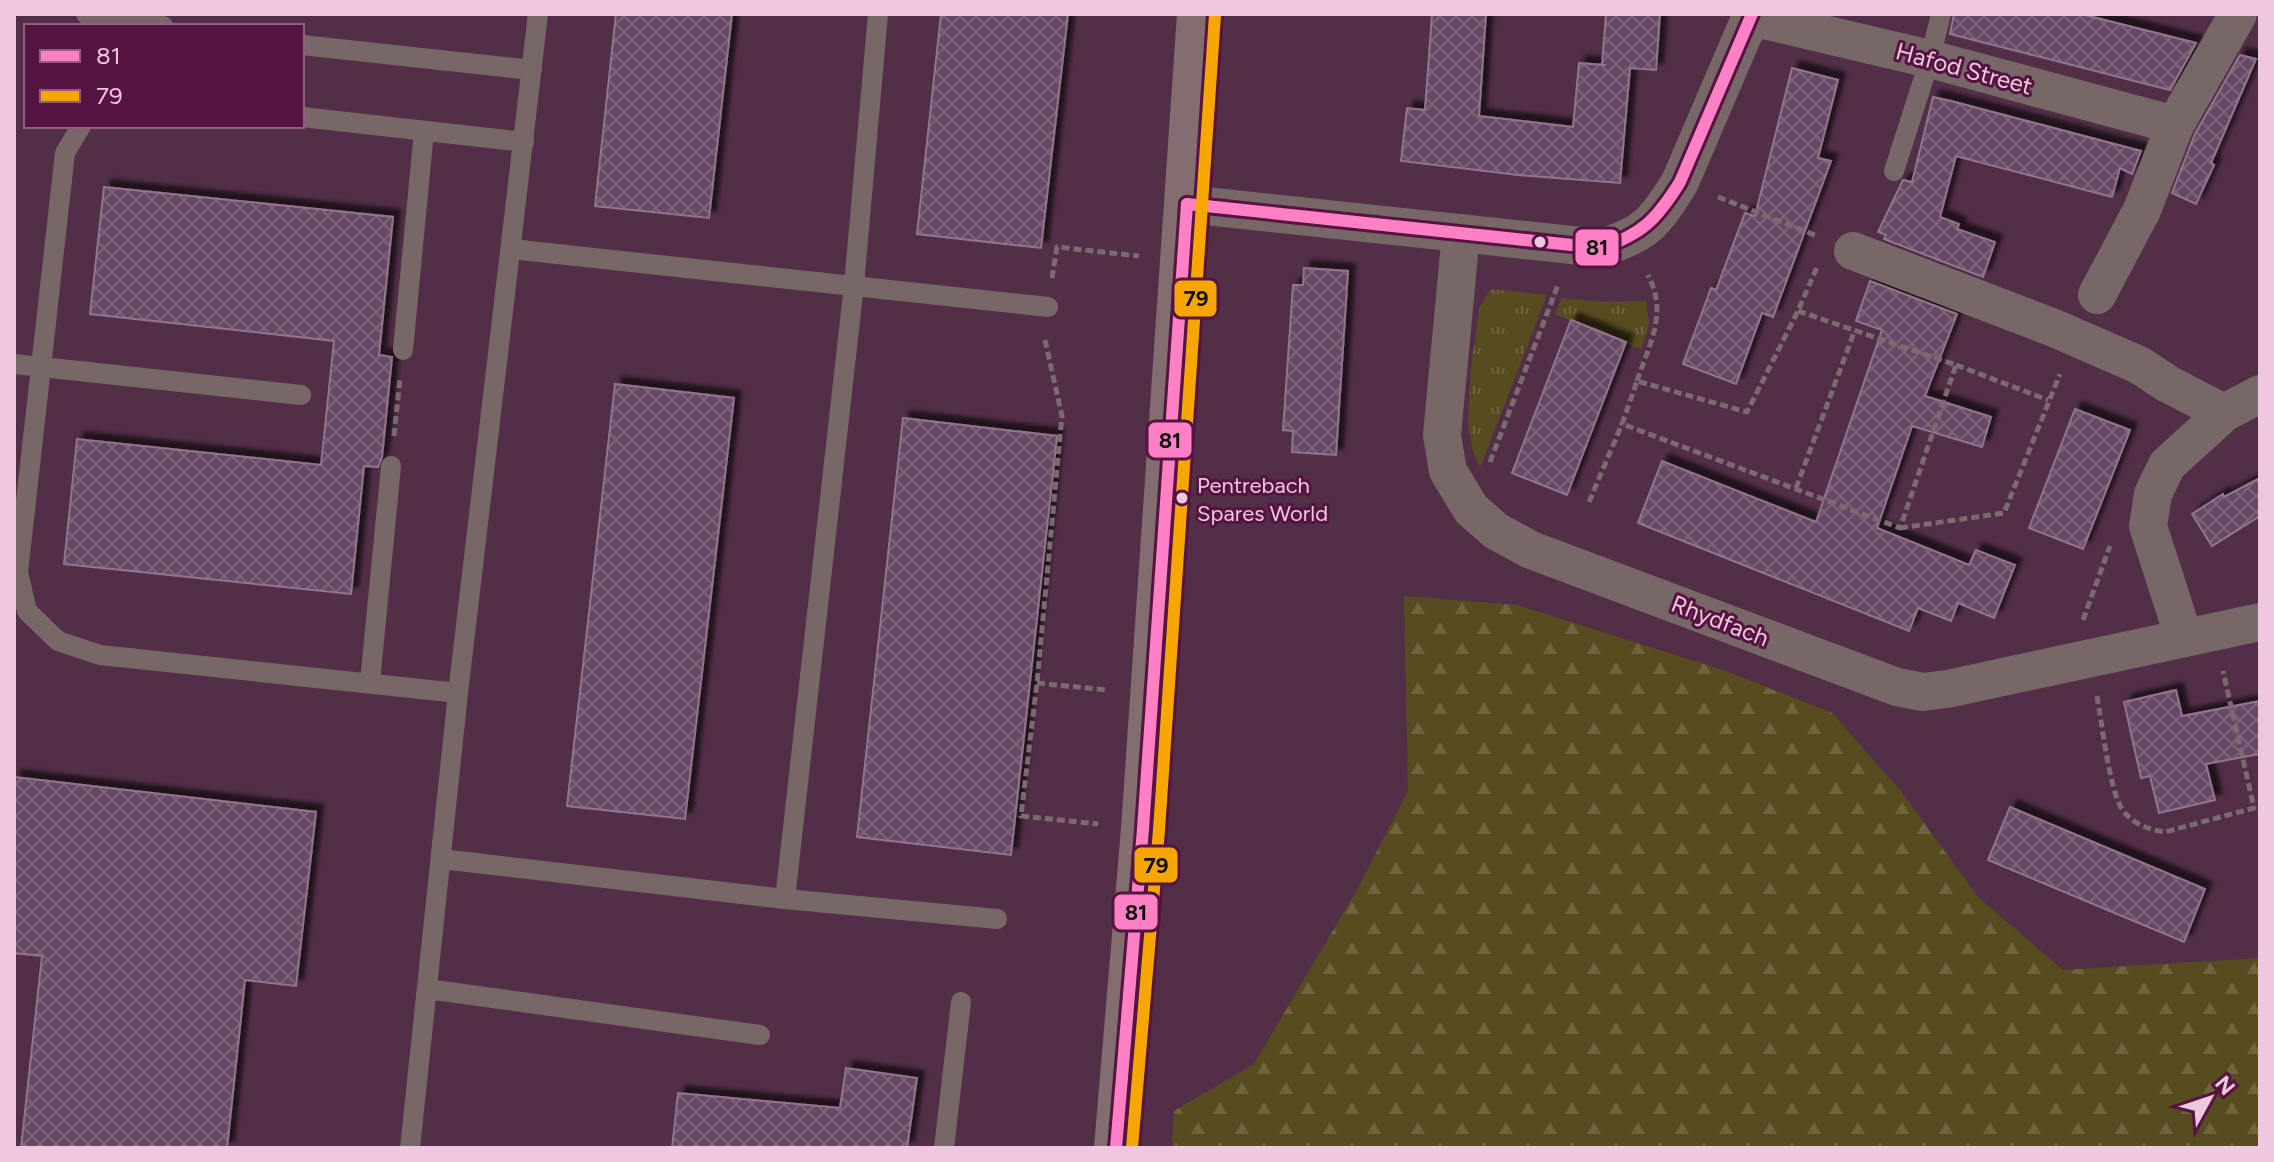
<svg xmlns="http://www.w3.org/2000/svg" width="2274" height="1162" viewBox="0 0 2274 1162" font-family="Figtree,sans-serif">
	<defs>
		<pattern id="grass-tufts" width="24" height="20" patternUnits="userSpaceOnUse" patternTransform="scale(2)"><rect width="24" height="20" fill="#574c1f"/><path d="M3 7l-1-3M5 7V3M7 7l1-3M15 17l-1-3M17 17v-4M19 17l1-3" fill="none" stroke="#6f643f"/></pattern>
		<pattern id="forest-firs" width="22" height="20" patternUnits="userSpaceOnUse" patternTransform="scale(2)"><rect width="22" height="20" fill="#574c1f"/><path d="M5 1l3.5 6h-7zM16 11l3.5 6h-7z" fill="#6f643f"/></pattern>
		<pattern id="building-cross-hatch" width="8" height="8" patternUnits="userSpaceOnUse" patternTransform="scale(2)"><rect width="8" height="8" fill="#684965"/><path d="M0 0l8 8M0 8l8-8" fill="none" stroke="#7e627b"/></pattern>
		<filter id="shadow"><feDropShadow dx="7" dy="-7" stdDeviation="2" flood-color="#0009"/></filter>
	</defs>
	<rect width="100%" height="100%" fill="#522f47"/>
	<!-- grass -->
	<g fill="url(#grass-tufts)">
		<path d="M1491,289L1547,295L1480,468L1472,448L1468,420L1471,367L1480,306Z"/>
		<path d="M1562,298L1607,302L1646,301L1649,323L1641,349L1555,314Z"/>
	</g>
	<!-- forest -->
	<path fill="url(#forest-firs)" d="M1404,596L1517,605L1726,671L1832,713L1900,790L1978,897L2063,970L2260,958V1148H1172L1174,1111L1254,1064L1358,888L1408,791Z"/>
	<!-- building -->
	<g fill="url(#building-cross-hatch)" stroke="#90758c" stroke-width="2" filter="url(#shadow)">
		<path d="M616,14H732L709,218L595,206Z"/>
		<path d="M941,14H1068L1041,248L917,234Z"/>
		<path d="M1432,14H1486L1479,116L1573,127L1579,63L1606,65H1602L1606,14H1660L1656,70L1630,68L1620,183L1518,175L1401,161L1407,108L1425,110Z"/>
		<path d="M1954,14H2081L2196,43L2170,90L1950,34Z"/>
		<path d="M2240,55L2256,59L2211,163L2214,165L2196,204L2172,193L2195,134Z"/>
		<path d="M1792,68L1838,80L1818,158L1831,161L1773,317L1762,313L1736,384L1683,364L1711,288L1716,290L1745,213L1755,216Z"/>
		<path d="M1933,97L1951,101L2141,151L2132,174L2120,168L2112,197L1956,156L1940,217L1959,224L1957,229L1995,242L1983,277L1884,239L1886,235L1878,232L1903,180L1912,182Z"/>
		<path d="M104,187L393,217L379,355L392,357L382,457L378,467L364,466L351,594L64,564L77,439L321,465L334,341L90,314Z"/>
		<path d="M1304,268L1348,271L1336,455L1292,452L1293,431L1283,430L1293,285H1303Z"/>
		<path d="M1870,281L1957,314L1925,396L1991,417L1982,447L1912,426L1877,528L1969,565L1976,550L2015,565L1994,618L1958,603L1951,621L1918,608L1909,631L1638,523L1662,461L1816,522L1882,330L1856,321Z"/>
		<path d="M1571,320L1626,342L1567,495L1512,473Z"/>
		<path d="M615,384L734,398L685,819L567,806Z"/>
		<path d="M2075,409L2130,430L2083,549L2029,528Z"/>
		<path d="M903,418L1057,436L1011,855L857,837Z"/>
		<path d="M2260,478V516L2212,546L2192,514L2223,494L2224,497Z"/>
		<path d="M2176,690L2182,716L2260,701V754L2206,764L2215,800L2159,813L2150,776L2141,778L2124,702Z"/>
		<path d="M14,777L316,812L296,986L245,980L227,1148H21L42,956L14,953Z"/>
		<path d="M2010,807L2205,889L2184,942L1988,860Z"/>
		<path d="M846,1068L917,1078L907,1148H672L678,1093L840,1108Z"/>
	</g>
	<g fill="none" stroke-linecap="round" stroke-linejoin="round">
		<!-- path -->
		<g stroke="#7c6a70" stroke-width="5" stroke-dasharray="8 4" stroke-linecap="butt">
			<path d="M1718,197L1817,236"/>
			<path d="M1052,278L1057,247L1139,256"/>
			<path d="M1798,311L1956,365L1900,528L1622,424L1637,381L1747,412L1798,311L1817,267"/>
			<path d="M1045,340L1062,416L1037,683L1021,816L1098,824"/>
			<path d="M1956,365L2048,400"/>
			<path d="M1637,381C1650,342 1668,314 1648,275"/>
			<path d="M394,436L400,378"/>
			<path d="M1490,462L1558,285"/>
			<path d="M1796,488L1855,330"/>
			<path d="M1589,502L1622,424"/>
			<path d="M1900,528L2004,513L2060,374"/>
			<path d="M2083,620L2110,546"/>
			<path d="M1037,683L1107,690"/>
			<path d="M2097,696C2102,723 2109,788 2122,809C2131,823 2149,830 2165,832L2254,808L2223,671"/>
		</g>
		<!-- service -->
		<g stroke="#776867" stroke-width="20">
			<path d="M86,14L163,26"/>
			<path d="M302,45L532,70"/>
			<path d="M302,117L524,142"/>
			<path d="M81,126L65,153L18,572L27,611L58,641L100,655L458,693"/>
			<path d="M1894,171L1930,59L1941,14"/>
			<path d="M511,249L1048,307"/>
			<path d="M403,350L424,131"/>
			<path d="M14,364L301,395"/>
			<path d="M370,682L391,466"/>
			<path d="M441,859L785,899L997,919"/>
			<path d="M785,899L854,285L878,14"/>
			<path d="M427,989L760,1035"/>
			<path d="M410,1148L458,693L538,14"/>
			<path d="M944,1148L961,1002"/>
		</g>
		<!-- minor -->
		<g stroke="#776867" stroke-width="38">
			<path d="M1751,17L1930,59L2175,125"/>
			<path d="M1187,204L1600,248C1646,235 1656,221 1680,182L1752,14"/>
			<path d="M1461,233L1442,435L1448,471L1471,509L1496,531L1531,550L1897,687L1923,692L1947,689L2260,622"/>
			<path d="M1853,251L2054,328L2139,365L2168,384L2224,413"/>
			<path d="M2097,295L2142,210L2175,125L2238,14"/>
			<path d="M2184,638L2148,526L2153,494L2167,465L2224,413L2260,394"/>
		</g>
		<!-- primary -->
		<path stroke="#836d70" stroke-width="44" d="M1116,1148L1143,829L1199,14"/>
		<!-- bus-1 casing -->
		<g stroke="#551441" stroke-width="18">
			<g id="bus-1">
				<path d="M1187,204L1600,248C1642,235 1657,219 1680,182L1752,14"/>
				<path d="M1116,1148L1143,829L1187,204"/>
			</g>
		</g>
		<!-- bus-2 casing -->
		<g stroke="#551441" stroke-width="18">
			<path id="bus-2" d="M1132,1148L1159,830L1215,15"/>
		</g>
		<!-- bus-1 -->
		<use href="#bus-1" stroke="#ff80c5" stroke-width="12"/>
		<!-- bus-2 -->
		<use href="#bus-2" stroke="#f7a600" stroke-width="12"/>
	</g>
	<!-- markers -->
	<g fill="#efc7de" stroke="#551441" stroke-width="3">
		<circle cx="1540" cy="242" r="7"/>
		<circle cx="1182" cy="498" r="7"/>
	</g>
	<g text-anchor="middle" stroke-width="6" stroke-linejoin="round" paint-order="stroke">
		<!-- bus labels -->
		<g font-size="22" fill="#efc7de" stroke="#551441" text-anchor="start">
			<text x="1197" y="493">Pentrebach<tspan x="1197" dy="28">Spares World</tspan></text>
		</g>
		<!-- street labels -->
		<g font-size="24" fill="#efc7de" stroke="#551441">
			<text transform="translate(1964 69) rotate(15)" y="8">Hafod Street</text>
			<text transform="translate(1720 621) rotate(21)" y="8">Rhydfach</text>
		</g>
	</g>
	<g stroke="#551441" stroke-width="3">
		<rect x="1574" y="228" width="46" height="39" rx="8" fill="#ff80c5"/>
		<rect x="1173" y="279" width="45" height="39" rx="8" fill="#f7a600"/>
		<rect x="1147" y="421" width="46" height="38" rx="8" fill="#ff80c5"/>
		<rect x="1133" y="846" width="46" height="38" rx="8" fill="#f7a600"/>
		<rect x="1113" y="893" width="46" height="38" rx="8" fill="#ff80c5"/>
	</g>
	<g font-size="22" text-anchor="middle" font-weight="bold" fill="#111">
		<text x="1597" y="255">81</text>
		<text x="1196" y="306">79</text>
		<text x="1170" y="448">81</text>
		<text x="1156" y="873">79</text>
		<text x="1136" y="920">81</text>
	</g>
	<!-- border -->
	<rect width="2274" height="1162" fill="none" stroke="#efc7de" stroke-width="32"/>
	<!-- legend -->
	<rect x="24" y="24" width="280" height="104" fill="#551441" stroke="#935c80" stroke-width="2"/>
	<rect x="40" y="50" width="40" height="12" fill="#ff80c5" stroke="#935c80" stroke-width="2"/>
	<text x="96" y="64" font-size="24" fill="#efc7de">81</text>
	<rect x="40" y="90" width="40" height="12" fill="#f7a600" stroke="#935c80" stroke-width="2"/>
	<text x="96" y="104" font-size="24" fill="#efc7de">79</text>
	<!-- north arrow -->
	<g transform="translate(2210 1098) rotate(50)" stroke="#551441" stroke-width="6" paint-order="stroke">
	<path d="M0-6L14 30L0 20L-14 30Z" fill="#efc7de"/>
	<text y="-12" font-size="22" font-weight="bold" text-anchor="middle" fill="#efc7de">N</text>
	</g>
</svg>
